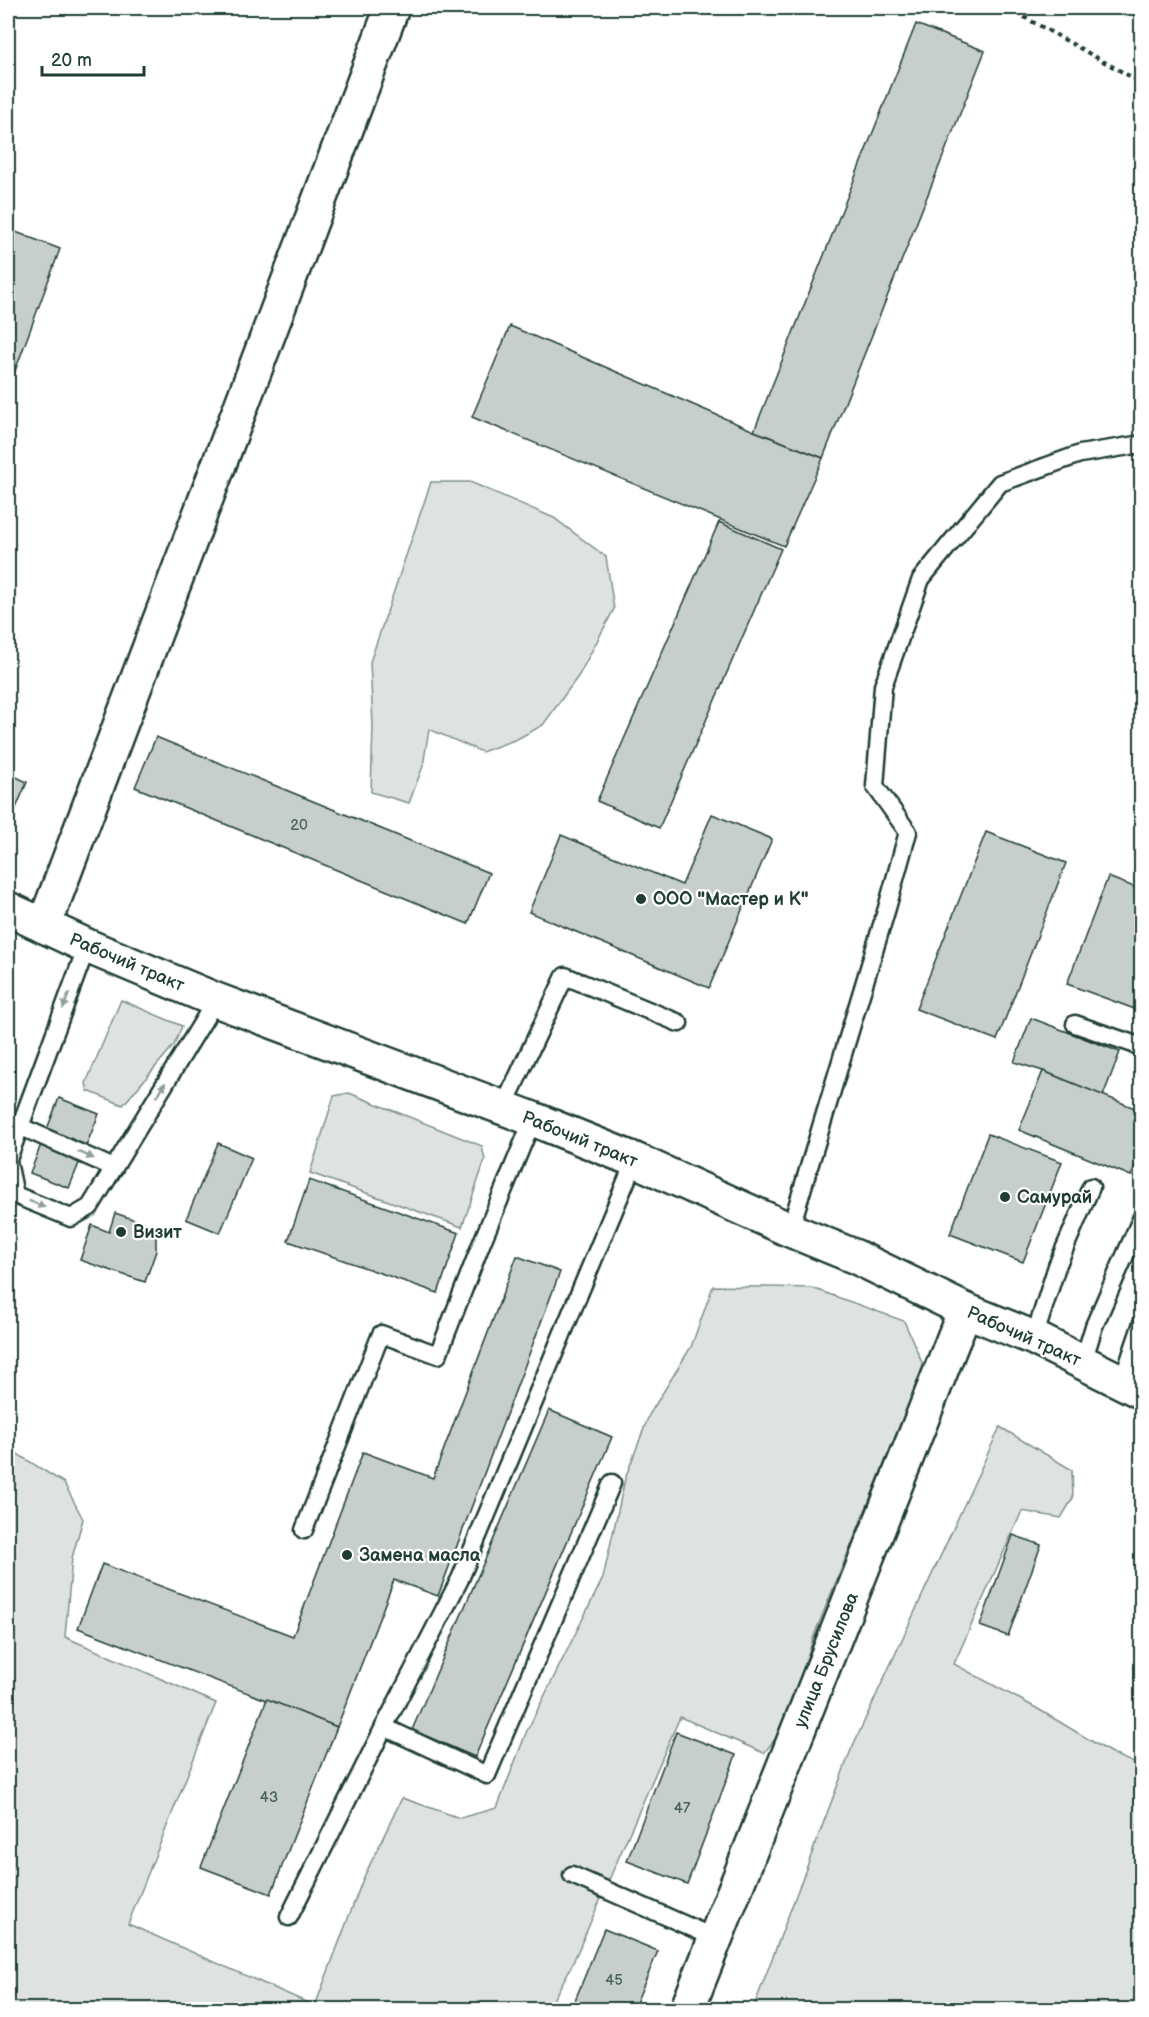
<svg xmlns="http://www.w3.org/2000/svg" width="1149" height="2017" viewBox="0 0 1149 2017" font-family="'Balsamiq Sans',sans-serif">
	<rect width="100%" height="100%" fill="#fff"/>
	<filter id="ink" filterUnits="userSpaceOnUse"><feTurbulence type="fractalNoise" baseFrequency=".0167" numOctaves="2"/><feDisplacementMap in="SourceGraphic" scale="12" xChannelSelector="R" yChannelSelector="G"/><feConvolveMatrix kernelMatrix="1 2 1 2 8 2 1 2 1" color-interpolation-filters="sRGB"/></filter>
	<g filter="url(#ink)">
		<!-- green -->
		<g fill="#dee3e2" stroke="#7e908b" stroke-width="1.5">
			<path d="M431,482H470L554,518L606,557L614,609L579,675L543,725L517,739L482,752L429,729L423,766L409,803L371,792L373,726L370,662Z"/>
			<path d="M121,1000L182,1026L174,1045L123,1105L88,1091L86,1083Z"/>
			<path d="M349,1093L482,1146L485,1160L462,1227L310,1173L334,1096Z"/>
			<path d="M713,1286L812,1288L904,1321L924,1367L815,1633L784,1728L764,1753L680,1717L571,1967L548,2009H8V1448L64,1483L83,1519L72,1558L65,1637L216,1703L128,1924L315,2006L363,1879L402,1798L460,1818L497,1808L526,1733L603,1578L625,1479L649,1415L691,1347Z"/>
			<path d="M1000,1427L1072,1470L1073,1498L1061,1518L1022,1511L954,1664L1038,1709L1113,1754L1141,1766V2009H753L851,1750Z"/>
		</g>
		<!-- building -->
		<g fill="#c7cfcc" stroke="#1f3d34" stroke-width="1.5">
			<path d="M916,24L985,51L823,458L754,431Z"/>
			<path d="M8,229L60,249L8,390Z"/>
			<path d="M510,326L754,431L823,458L784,546L472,417Z"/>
			<path d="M719,522L781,549L659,828L597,801Z"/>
			<path d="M156,737L489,873L468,924L135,787Z"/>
			<path d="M8,773L27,782L8,827Z"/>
			<path d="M712,814L772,839L709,988L529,912L561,835L682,885Z"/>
			<path d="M986,832L1066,863L997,1040L916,1009Z"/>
			<path d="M1108,877L1142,890V1007L1140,1011L1067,984Z"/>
			<path d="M1031,1018L1120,1052L1103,1096L1043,1071L1014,1062Z"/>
			<path d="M1043,1071L1142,1111V1151L1131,1176L1019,1130Z"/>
			<path d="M59,1098L99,1114L69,1188L30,1173Z"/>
			<path d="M988,1134L1062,1162L1023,1262L950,1234Z"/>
			<path d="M218,1143L252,1158L220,1233L186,1219Z"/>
			<path d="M309,1180L459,1233L438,1293L288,1241Z"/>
			<path d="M115,1213L156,1227V1251L145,1282L80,1260L92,1225L109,1232Z"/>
			<path d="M517,1256L560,1272L438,1596L394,1580L337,1727L78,1628L102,1564L293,1636L363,1452L433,1478Z"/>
			<path d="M549,1410L612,1437L475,1757L412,1730Z"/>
			<path d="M1013,1535L1041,1545L1008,1636L980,1626Z"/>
			<path d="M267,1699L337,1727L271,1894L201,1867Z"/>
			<path d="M676,1732L736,1755L687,1884L627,1861Z"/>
			<path d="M604,1929L658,1951L633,2010H571Z"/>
		</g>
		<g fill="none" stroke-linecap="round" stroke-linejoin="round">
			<!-- service casing -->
			<g stroke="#1f3d34" stroke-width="21">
				<g id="service">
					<path d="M1075,1024L1142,1047"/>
					<path d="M503,1108L565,976L679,1023"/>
					<path d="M19,1126L114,1168"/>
					<path d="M8,1159L87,946"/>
					<path d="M8,1162L15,1195L71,1218L90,1207L216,1000"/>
					<path d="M790,1230L887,908L908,832L875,786L883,686L921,579L1000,483L1080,454L1142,444"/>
					<path d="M1034,1338L1057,1266L1091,1187"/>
					<path d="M1083,1362L1094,1326L1142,1217"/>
					<path d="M1122,1382L1142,1323"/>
					<path d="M612,1483L487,1775L384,1727L460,1579L635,1160"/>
					<path d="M304,1530L381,1334L438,1355L482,1242L533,1119"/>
					<path d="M572,1875L715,1938"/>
					<path d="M289,1917L384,1727"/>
				</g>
			</g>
			<!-- minor casing -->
			<g stroke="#1f3d34" stroke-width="38">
				<g id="minor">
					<path d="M44,926L392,8"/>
					<path d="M687,2010L965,1310"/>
				</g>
			</g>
			<!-- tertiary casing -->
			<g stroke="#1f3d34" stroke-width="38">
				<path id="tertiary" d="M8,909L87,946L216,1000L533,1119L635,1160L790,1230L856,1257L965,1310L1034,1338L1142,1392"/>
			</g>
			<!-- path -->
			<path stroke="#1f3d34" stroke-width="4" stroke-dasharray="4.5 4.5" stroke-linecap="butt" d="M1008,8L1142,83"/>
			<!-- service -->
			<use href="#service" stroke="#fff" stroke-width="16"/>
			<!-- minor -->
			<use href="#minor" stroke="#fff" stroke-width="33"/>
			<!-- tertiary -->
			<use href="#tertiary" stroke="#fff" stroke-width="33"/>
		</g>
		<!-- one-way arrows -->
		<defs><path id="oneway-solid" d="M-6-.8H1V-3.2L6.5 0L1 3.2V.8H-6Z" transform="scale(1.5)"/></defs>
		<g fill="#8f9e9a">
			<use href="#oneway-solid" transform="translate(66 1001) rotate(111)"/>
			<use href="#oneway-solid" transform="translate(161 1090) rotate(-59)"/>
			<use href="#oneway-solid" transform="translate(86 1155) rotate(24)"/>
			<use href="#oneway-solid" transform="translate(37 1204) rotate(22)"/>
		</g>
	</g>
	<!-- markers -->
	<g fill="#1f3d34" stroke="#fff" stroke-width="2">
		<circle cx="641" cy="899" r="6"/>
		<circle cx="1005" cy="1197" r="6"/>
		<circle cx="121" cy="1232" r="6"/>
		<circle cx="347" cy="1555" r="6"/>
	</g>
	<g text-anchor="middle" stroke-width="4.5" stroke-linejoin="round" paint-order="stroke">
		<!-- number labels -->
		<g font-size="15" fill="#49625a">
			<text x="299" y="830">20</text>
			<text x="269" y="1802">43</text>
			<text x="682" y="1813">47</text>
			<text x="614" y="1985">45</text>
		</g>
		<!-- poi labels -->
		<g font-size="18" font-weight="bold" fill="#1f3d34" stroke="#fff" text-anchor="start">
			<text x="653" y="905">ООО "Мастер и К"</text>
			<text x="1017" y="1203">Самурай</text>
			<text x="133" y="1238">Визит</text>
			<text x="359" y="1561">Замена масла</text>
		</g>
		<!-- street labels -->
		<g font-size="18" fill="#1f3d34" stroke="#fff">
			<text transform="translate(127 962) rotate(23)" y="6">Рабочий тракт</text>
			<text transform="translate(580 1139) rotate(22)" y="6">Рабочий тракт</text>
			<text transform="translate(1024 1336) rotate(24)" y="6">Рабочий тракт</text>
			<text transform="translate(826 1660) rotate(-68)" y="6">улица Брусилова</text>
		</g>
	</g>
	<!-- margin -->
	<rect width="1149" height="2017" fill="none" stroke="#fff" stroke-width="30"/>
	<rect x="15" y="15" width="1119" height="1987" fill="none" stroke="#1f3d34" stroke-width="2" filter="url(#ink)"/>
	<!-- scale -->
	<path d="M42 66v9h102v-9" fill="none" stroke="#1f3d34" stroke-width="3"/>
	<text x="51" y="66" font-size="18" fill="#1f3d34" stroke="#ffffff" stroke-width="4.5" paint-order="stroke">20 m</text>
</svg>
